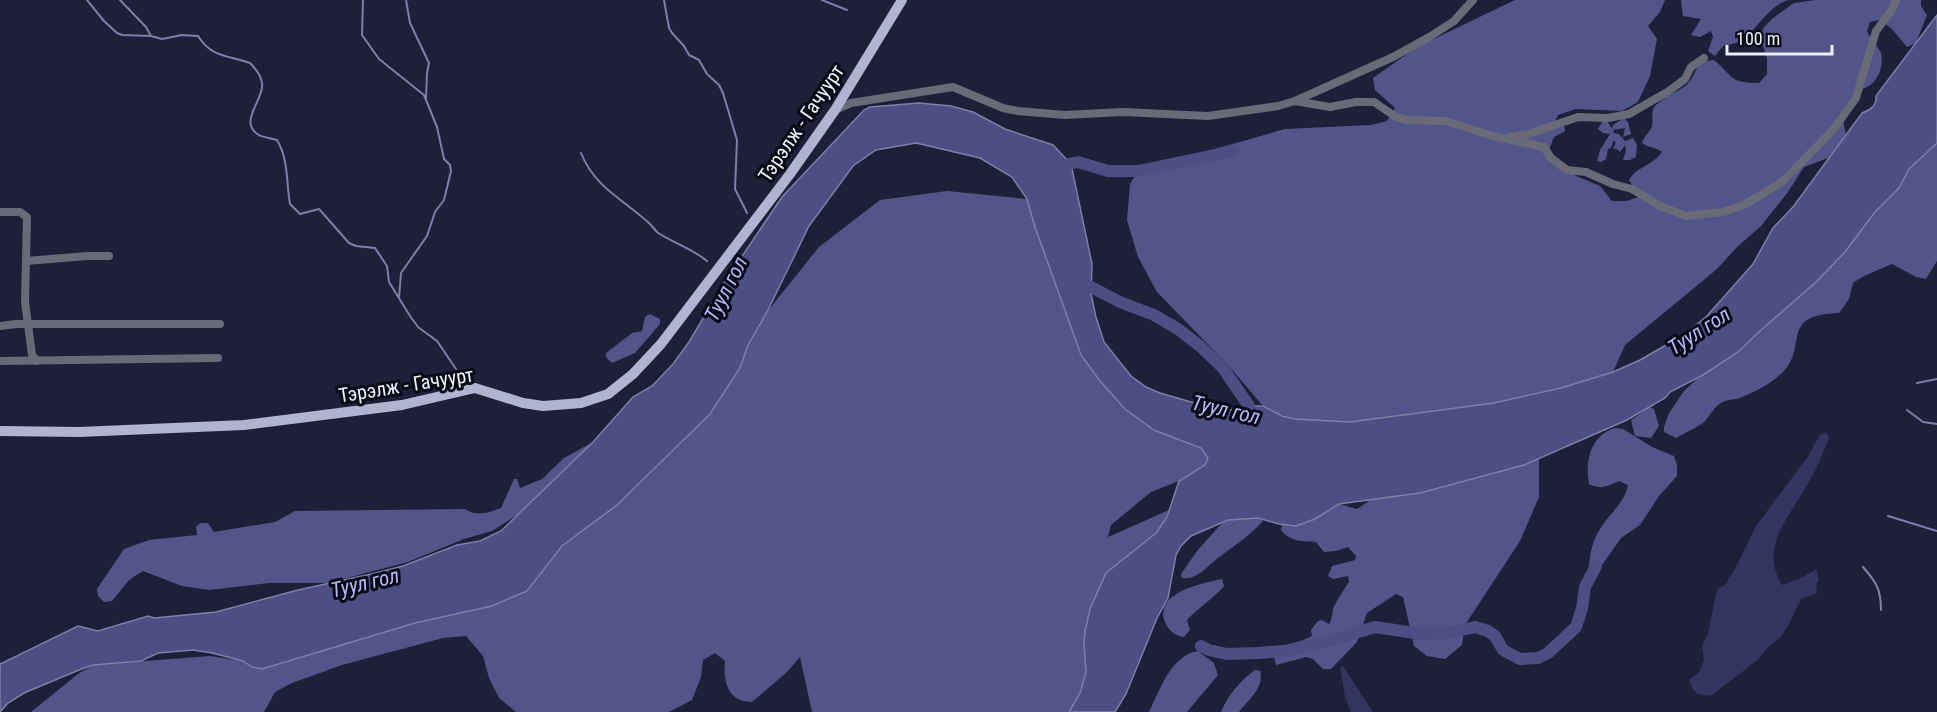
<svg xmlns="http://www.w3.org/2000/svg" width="1937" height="712" viewBox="0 0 1937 712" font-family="'Roboto Condensed',sans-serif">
	<rect width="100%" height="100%" fill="#1e1f39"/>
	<!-- green -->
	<g fill="#33345f">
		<path d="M1825,432L1828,435L1829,439C1822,454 1817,469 1809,482C1791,515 1758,547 1782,585L1803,577L1816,569L1819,580L1816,585L1817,593L1801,599L1789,624L1781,637L1769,646L1759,659L1712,695C1699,698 1692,692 1689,680L1699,672L1704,660L1702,646L1708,634L1715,598L1718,589L1725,585L1736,567L1756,526L1809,455L1819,436Z"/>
		<path d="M1343,666L1373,712H1351L1345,697L1340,667Z"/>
	</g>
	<!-- forest -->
	<g fill="#525589">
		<path d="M1515,0H1665L1660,12L1648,26L1657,39L1650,76L1638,102L1622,111L1576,109L1558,115L1555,121L1564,124L1565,131L1554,137L1547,155L1576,176L1600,186L1612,201H1626L1639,197L1629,180C1637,166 1651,167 1662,152C1656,147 1648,148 1642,143C1644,136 1650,132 1652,126C1654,117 1649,112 1657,104C1676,88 1688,93 1698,65L1707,61L1714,60C1734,77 1729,83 1759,83L1767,74V59L1760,36L1764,27L1773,18L1794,3L1815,0H1921V6L1927,15L1916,43L1907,47L1892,29L1880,20L1870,22L1867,31C1870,39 1876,44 1880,51C1885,62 1879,80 1869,86C1865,88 1859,90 1855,91L1842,115L1846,135L1828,158L1804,167L1788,192L1761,226L1737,247L1717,269L1625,345L1613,372L1561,388L1494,403L1350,422L1295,419L1273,412L1263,406L1228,365L1157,292L1138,257L1127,220L1130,184L1138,171L1285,129L1371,125L1387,121L1395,108L1375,90L1373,78L1417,47Z"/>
		<path d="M1681,0H1789C1763,6 1752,46 1724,45L1715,56L1708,51L1713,37L1711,31L1700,37L1691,35L1701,19L1683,16Z"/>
		<path d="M1624,118L1628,122L1631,134L1623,137L1625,128L1613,130L1614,133L1619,134L1625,141L1633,138L1637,145L1636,157L1630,160H1623L1626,151L1625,145L1620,152L1617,149H1613L1616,142L1613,141L1611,148L1608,149L1606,159L1601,162L1597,161L1600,150L1610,134L1603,133L1598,129L1602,122L1607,121L1612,129L1613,125Z"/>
		<path d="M1937,143V261L1926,279L1916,277L1892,264L1864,276L1853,283L1849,299L1839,313C1778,315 1809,346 1783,372C1771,384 1757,391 1740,398C1735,400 1728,399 1723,402C1715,405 1710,416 1704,422C1696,428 1685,433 1676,438L1664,432V427L1669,413L1684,391L1697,379L1738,352L1761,330L1816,282L1845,251L1875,212L1899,188L1908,170Z"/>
		<path d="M947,191L1027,199L1035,227L1066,312L1154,430L1201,448L1208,458L1205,465L1179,481L1151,492L1111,525L1108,537L1169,510L1162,526L1156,533L1106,573L1090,609L1085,631L1086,672L1080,693L1069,712H812L800,657L787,672L752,702C728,702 723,682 725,661L715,653L703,660L701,677L692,700L669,712H516L499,698L489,678L483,656L466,636L443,638L342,665L292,683L275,692L264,712H31L78,674L93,665L210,656L243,661L252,667L262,669L415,623L492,606L527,591L562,546L617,505L710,414L740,368L748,345L767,312L819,247L880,200Z"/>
		<path d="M650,314L660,319V324L635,353L612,363L606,357V353L632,333L642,331L645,317Z"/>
		<path d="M1650,407L1654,409L1659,426L1651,438L1635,436L1631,420Z"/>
		<path d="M1614,428L1623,429L1652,447L1674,456L1677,465V476L1659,496L1640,525L1621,538L1600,568L1597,572H1592L1589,567C1590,552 1593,539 1602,526C1611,512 1625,502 1628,485L1619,481C1608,486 1600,490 1589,484C1585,461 1590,437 1614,428Z"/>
		<path d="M593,442L522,512L492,531L464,539L408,562L328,583H269L209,590L182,586L143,571L129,580L112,601L104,602L98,596L97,589L124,549L149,540L197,535L196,527L200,523H208L214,532L275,522L295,511L465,509C477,517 488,513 501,508L514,479H517L520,488L542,479L564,458Z"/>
		<path d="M1539,459V497L1520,541L1465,625L1462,645L1445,659L1427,656L1414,646L1403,597L1396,594L1367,613L1357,642L1331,669H1323L1313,659L1306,657L1276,665L1273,653C1285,644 1299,643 1312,636L1311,630L1318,621L1322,620L1329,624C1332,619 1332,615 1333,609C1335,604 1345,587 1349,582L1348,576L1333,579L1328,576L1332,566L1355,560L1356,556L1348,547L1336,551L1324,552L1316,542C1302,541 1290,542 1281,530L1282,524L1296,526L1315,519L1339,504L1357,509L1372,499L1420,493L1524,465Z"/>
		<path d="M1258,518L1263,521C1249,536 1234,546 1218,558C1207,566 1198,580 1182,578L1181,574L1197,551L1222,523L1228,520Z"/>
		<path d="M1222,579L1224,586C1213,599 1199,607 1187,620L1190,630L1184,637C1176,636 1170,632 1166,624C1152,593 1200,584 1222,579Z"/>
		<path d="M1198,651L1214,663L1218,675L1187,712H1149C1160,690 1171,655 1198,651Z"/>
		<path d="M1255,670L1260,671C1265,687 1248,700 1239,712H1221C1227,696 1241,680 1255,670Z"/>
	</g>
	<!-- water -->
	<path fill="#4c4f83" stroke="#7d7fa8" stroke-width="1.5" d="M1937,15V143L1909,169L1899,188L1875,212L1845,252L1816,282L1761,330L1738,352L1703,375L1670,392L1665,398L1627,420L1524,465L1420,493L1339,504L1315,519L1296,526L1279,524L1258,518L1228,520L1191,536L1181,546L1176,555L1168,598L1157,618L1126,694L1115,712H1069L1080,693L1086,672L1084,643L1085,631L1090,609L1106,573L1156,533L1167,517L1179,481L1205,465L1208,458L1201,448L1154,430L1125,409L1100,381L1081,355L1035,227L1027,199L1012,177L980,158L916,143L876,150L853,166L809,226L767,312L748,345L740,368L710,414L617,505L562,546L527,591L492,606L415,623L262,669L252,667L243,661L212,653L193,650L158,653L141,661L93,665L79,670L24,693L8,703L0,712V664L78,626L98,631L148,616L154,618L216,612L298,590L376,573L403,566L457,545L480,541L501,531L593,442L633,397L652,386L673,364L689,342L724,283L782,197L864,110L870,107L919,103L951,106L973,112L1005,129L1053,145L1071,164L1092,264L1091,294L1096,317L1104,342L1131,376L1146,387L1160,393L1212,408L1235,410L1249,406H1263L1282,416L1295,419L1350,422L1494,403L1561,388L1613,372L1640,360L1680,337L1706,317L1753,264L1773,228L1793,207L1862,113C1870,110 1877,106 1876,96Z"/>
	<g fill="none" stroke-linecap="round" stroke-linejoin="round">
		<!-- stream -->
		<g stroke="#7d7fa8" stroke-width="2">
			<path d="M87,0L104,21L117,33L122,35L151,36L162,39L182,35L198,36C212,58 228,55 250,63C255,68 261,75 262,83C265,99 237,122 259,135C264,138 272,138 277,140C289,160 286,183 290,204L300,214L319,209L349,243L356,246L375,248L387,266L389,282L410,316L418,327L437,341L456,369"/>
			<path d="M120,0L146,27L151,36"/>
			<path d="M363,0L362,35L379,59L424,95L437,127L444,159L450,165L451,171L444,200L435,212L427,236L401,273L399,298"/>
			<path d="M406,0L410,23L429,63L427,73L426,99"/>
			<path d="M664,0L669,28L672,33L684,46L689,55L699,60L707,74L719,85L723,93L737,140L735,189L747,213"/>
			<path d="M822,0L847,10"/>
			<path d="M581,153C595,188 623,199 649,223C652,226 655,230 658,233C674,243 693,249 707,261"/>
			<path d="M1917,383L1937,379"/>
			<path d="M1907,410L1923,422L1937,424"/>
			<path d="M1888,516L1937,531"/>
			<path d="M1863,567C1876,582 1881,589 1881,610"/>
		</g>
		<!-- river -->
		<g stroke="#4c4f83" stroke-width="12">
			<path d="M1056,167L1078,162L1108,171H1138L1234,151"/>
			<path d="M1078,283L1091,287L1120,302L1154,315L1178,329L1200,346L1223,368L1249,406V421"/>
			<path d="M1201,646L1209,650L1227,654L1257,653L1284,651L1329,641L1375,627L1421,634L1449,633L1475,627L1488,631L1495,636L1503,650L1520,659L1538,658L1548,653L1576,627L1582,608L1585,587L1596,566"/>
		</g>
		<!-- minor -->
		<g stroke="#696a78" stroke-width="8">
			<path d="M1295,101L1393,57L1431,36L1454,21L1473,0"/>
			<path d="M835,110L851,103L953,87L1003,108L1018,111L1065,115L1122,112L1208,116L1278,106L1295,101L1330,107L1356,102H1374L1396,117L1408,120L1446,121L1489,135L1544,147L1551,158L1567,170L1586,172L1613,184L1632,189L1660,206L1686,216L1723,212L1744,205L1782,182L1833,130L1856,98L1876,31L1892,10L1896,0"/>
			<path d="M1510,137L1528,134L1578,117L1608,118L1629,114L1669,91L1685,79L1691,67L1704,58"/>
			<path d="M0,212H20L27,217L25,302L32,355L37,361"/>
			<path d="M26,261L87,256H109"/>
			<path d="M0,326L16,324H220"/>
			<path d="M0,361L218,358"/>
		</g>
		<!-- major -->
		<path stroke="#b1b4d1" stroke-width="10" d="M0,431L79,432L244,425L402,405L475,388L523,403L543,406L581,403L608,394L633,374L661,344L790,174L835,110L902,0"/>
	</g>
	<g text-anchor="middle" stroke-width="6" stroke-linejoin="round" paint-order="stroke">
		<!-- street labels -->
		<g font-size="20" fill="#eef0fe" stroke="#090a15">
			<text transform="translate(801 123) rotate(-56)" y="7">Тэрэлж - Гачуурт</text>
			<text transform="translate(406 385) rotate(-9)" y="7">Тэрэлж - Гачуурт</text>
		</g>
		<!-- water labels -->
		<g font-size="21" font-style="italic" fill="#b3b9f9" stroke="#090a15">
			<text transform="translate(726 289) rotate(-63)" y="7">Туул гол</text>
			<text transform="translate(1699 331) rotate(-33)" y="7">Туул гол</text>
			<text transform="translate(1226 410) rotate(13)" y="7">Туул гол</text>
			<text transform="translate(365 583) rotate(-13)" y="7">Туул гол</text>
		</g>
	</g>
	<!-- scale -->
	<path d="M1727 45v9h105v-9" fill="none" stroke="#eef0fe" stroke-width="3"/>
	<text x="1736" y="45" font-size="18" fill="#eef0fe" stroke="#090a15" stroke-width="4.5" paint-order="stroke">100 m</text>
</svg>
